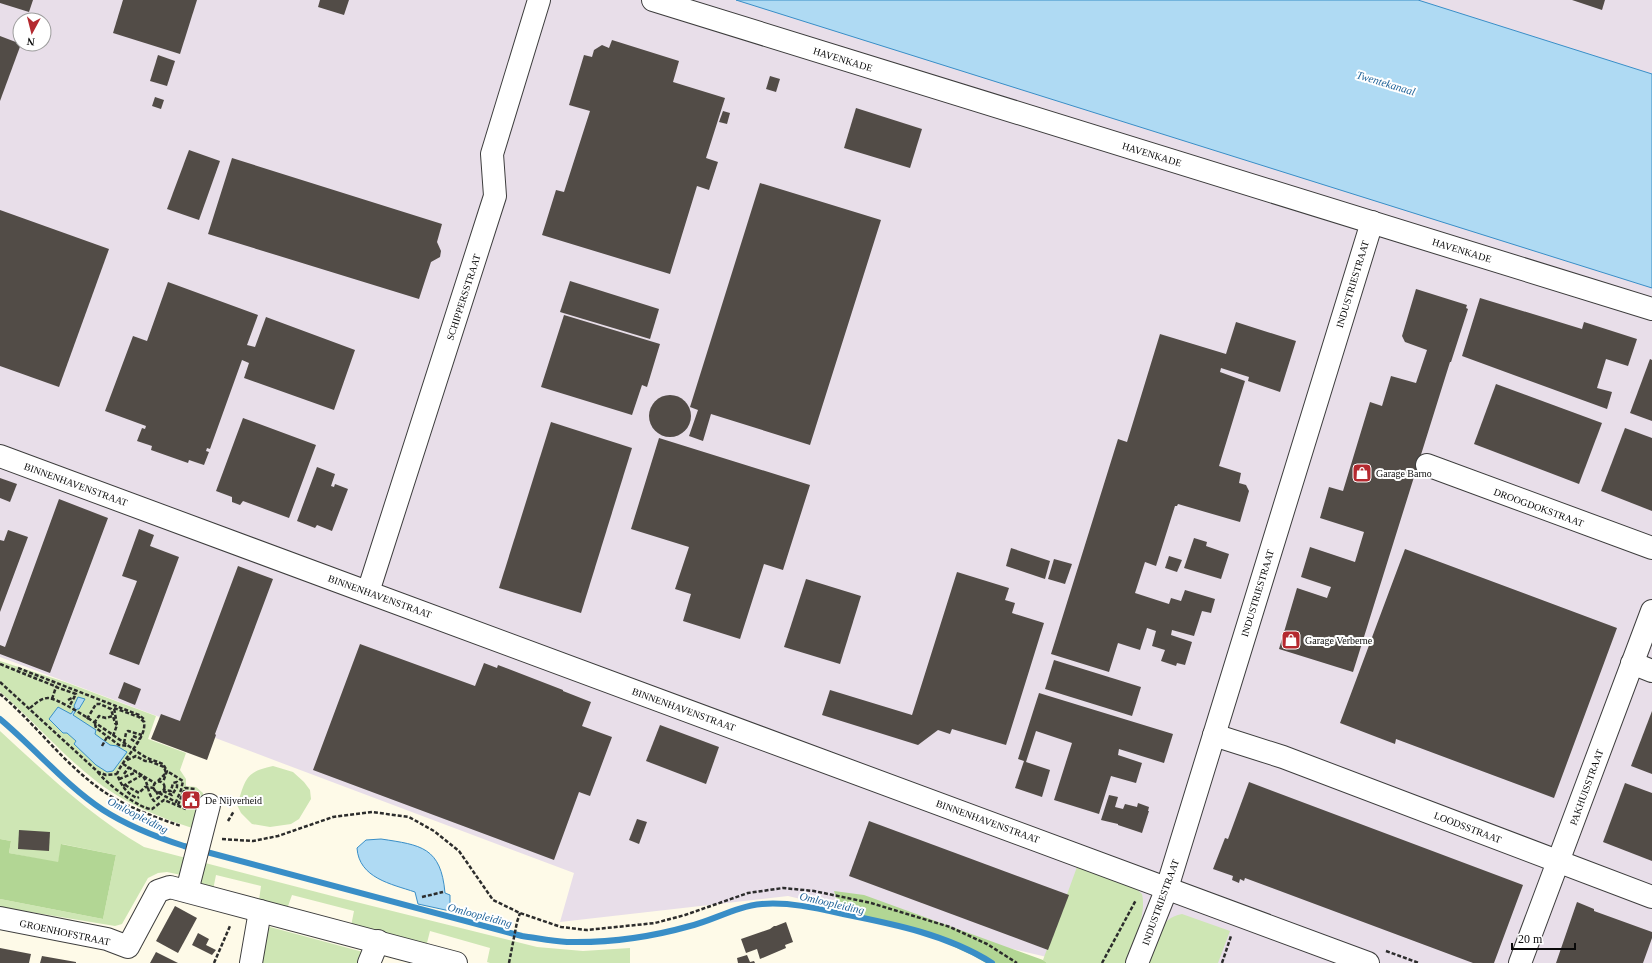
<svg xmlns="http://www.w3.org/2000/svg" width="1652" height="963" viewBox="0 0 1652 963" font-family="Georgia,serif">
	<rect width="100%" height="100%" fill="#fefae8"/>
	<!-- industrial -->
	<path fill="#e8dee9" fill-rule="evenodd" d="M0,0H1652V963H1072L788,896L560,922L574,873L0,657ZM20,20H44V44H20Z"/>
	<!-- green -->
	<g fill="#cee6b4">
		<path d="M0,661L65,682L156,716L148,739L186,753L180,770L186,779V786L196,787L203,793V804L196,829C156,817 117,800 85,772C55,747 30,717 0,692Z"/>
		<path d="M0,731C47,774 89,815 144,847L336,897L537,947L583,951L630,948V963H490L487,962L490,948L430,931L426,947L351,926L354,911L292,895L287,909L259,900L261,886L216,875L213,890L195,884L186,876L167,872L158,873L148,878L122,924L115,926L0,907V899L103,919L116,855L62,844L58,863L9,853L11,841L0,839Z"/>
		<path d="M273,766L293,772L304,782L310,790L311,799L299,819L291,824L270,827L252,824L241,813L237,805C246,780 244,772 273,766Z"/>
		<path d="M1077,867L1134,887L1142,894C1147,916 1133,942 1125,963H1047L1043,960Z"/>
		<path d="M1182,914L1230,931L1218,963H1147C1155,943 1158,918 1182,914Z"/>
		<path d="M270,927L363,952L362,963H259L267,928Z"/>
	</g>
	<!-- forest -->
	<g fill="#b2d694">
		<path d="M0,839L11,841L9,853L58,862L61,844L116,855L103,919L0,899Z"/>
		<path d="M834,891L864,895L1043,960L1047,963H986L974,956L933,937L896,924L840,910Z"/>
	</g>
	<!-- water -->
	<g fill="#afdaf3" stroke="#398ec7">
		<path d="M736,0H1418L1652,74V288Z"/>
		<path d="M78,697L85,699L79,709H77L73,715L96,730L95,734L110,745L117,746L127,752L113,771L107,772L96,765L74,744L76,741L67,733H63L49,719L58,707L71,714L75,708L74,706Z"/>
		<path d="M381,839C421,845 441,847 445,893L450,895V911L418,904L415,892C391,884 359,878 357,848L366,840Z"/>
	</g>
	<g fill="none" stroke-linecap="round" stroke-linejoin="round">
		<!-- stream -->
		<path stroke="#398ec7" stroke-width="6" d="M0,719C35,748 65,785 103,810C128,826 156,837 184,846L522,936C537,938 552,941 567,942C607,943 651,937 690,926C714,920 737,906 762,904C790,902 816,908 843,914C894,924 948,935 992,963"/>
	</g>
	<!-- building -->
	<g fill="#524c47">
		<path d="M0,0H33L29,12L0,3Z"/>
		<path d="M123,0H197L180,54L113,33Z"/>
		<path d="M320,0H349L344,15L318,7Z"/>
		<path d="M1572,0H1605L1602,10Z"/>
		<path d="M0,36L21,44L0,101Z"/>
		<path d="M612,40L679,61L673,82L725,98L706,158L718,162L709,190L697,186L670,274L542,235L556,190L564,192L590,111L569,105L584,55L592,57L594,50L602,45L609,48Z"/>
		<path d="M158,55L175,61L167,86L150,81Z"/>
		<path d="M770,76L780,79L776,92L766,89Z"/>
		<path d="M155,97L164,100L161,109L152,106Z"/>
		<path d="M856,108L922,129L910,168L844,148Z"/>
		<path d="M723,111L730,113L727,124L719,122Z"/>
		<path d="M189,150L220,161L199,220L167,209Z"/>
		<path d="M232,158L442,224L437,242L441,251L440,257L431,262L419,299L208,234Z"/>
		<path d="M760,183L881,220L810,445L711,414L703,441L689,436L698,410L690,407Z"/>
		<path d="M0,210L109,249L59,387L0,366Z"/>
		<path d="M570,281L659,309L650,339L560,312Z"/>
		<path d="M168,282L258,315L247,345L255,347L266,317L355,350L334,410L244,378L249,363L242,360L210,449L207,448L206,451L209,452L204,465L189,460L188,463L151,450L152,446L137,441L142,428L145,429L146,426L105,411L133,336L147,341Z"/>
		<path d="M1416,289L1467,305L1466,308L1468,309L1451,362H1450L1353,672L1279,649L1297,588L1327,598L1331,587L1301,577L1310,547L1355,562L1364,532L1320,518L1329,487L1343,491L1370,402L1382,406L1391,376L1416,383L1427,350L1405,342L1402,336Z"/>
		<path d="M1480,298L1582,329L1584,322L1637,339L1628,366L1606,359L1597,388L1612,392L1607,409L1462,356Z"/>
		<path d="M564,315L660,344L647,387L642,385L632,415L541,387Z"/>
		<path d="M1236,322L1296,341L1280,392L1248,381L1249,377L1221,368L1220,372L1245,381L1219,466L1241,473L1239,483L1246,485L1249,491L1240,522L1178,504L1177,506H1175L1156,566L1145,562L1135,593L1169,604L1171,598L1181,601L1185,590L1215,599L1211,613L1202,611L1194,636L1172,630L1171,635L1192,642L1185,665L1177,663L1176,666L1161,661L1165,650L1152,646L1156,631L1147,628L1140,650L1118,643L1109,672L1051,654L1118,439L1127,442L1160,334L1226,354Z"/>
		<path d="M1650,359L1652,360V421L1630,413Z"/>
		<path d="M1496,384L1602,423L1579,484L1474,444Z"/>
		<circle cx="670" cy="416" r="21"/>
		<path d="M243,418L316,445L289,518L243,501L240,505L232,502V497L216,491Z"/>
		<path d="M551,422L632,448L581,613L499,588Z"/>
		<path d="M1625,428L1652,438V511L1601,491Z"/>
		<path d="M659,438L810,485L783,570L764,564L740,639L683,621L691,594L675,589L689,547L631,529Z"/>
		<path d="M317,467L335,474L331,486L334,487L335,484L348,489L332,531L317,525L315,528L297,521Z"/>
		<path d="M0,478L17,484L10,502L0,498Z"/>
		<path d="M59,499L108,518L50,673L0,654V645L5,647Z"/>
		<path d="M139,529L154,535L150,546L179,557L139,665L109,654L137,581L122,576Z"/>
		<path d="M8,530L28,537L0,612V540L4,541Z"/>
		<path d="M1194,538L1207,542L1206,546L1229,554L1221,579L1184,568Z"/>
		<path d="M1011,548L1050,561L1045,579L1006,566Z"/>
		<path d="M1405,549L1617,628L1554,798L1396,739L1395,744L1340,723Z"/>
		<path d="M1169,556L1182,560L1177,572L1165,568Z"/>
		<path d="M1054,559L1072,564L1065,584L1048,579Z"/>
		<path d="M238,566L273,579L215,734L216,735L207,760L151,739L161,714L180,721Z"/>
		<path d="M957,572L1009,588L1005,600L1015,603L1012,613L1044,623L1006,745L952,729L950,734L938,730L918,745L822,715L830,690L912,715Z"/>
		<path d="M806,579L861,596L840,664L784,647Z"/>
		<path d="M360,644L475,686L484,663L497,668L498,665L563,690V691L591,702L582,726L612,737L590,796L579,792L554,860L313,770Z"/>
		<path d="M1054,660L1141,687L1132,716L1045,689Z"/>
		<path d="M124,682L141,689L135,705L118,698Z"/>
		<path d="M1039,693L1173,734L1164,763L1119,749L1118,755L1142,763L1136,783L1111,776L1099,814L1054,800L1072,743L1036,731L1026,762L1050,770L1042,797L1015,788L1024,761L1018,759Z"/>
		<path d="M1652,711V774L1631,766Z"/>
		<path d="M660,725L719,747L706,784L646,761Z"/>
		<path d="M1249,782L1523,885L1494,963H1473L1245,878L1244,881L1240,879L1239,883L1232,880L1233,876L1213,869L1225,838L1228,839Z"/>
		<path d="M1625,783L1652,793V861L1603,842Z"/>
		<path d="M1109,795L1118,797L1115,807L1123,809L1125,804L1137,807L1138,803L1149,807L1148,811H1149L1142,833L1118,825V824L1101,820Z"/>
		<path d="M637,819L647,822L639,844L629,840Z"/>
		<path d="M869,821L1069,895L1048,950L849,876Z"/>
		<path d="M19,830L50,832L49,851L18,849Z"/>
		<path d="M1577,902L1594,909V911L1652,932V938L1643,963H1556Z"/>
		<path d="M175,906L197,918L178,953L156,941Z"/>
		<path d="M786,922L793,942L785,945L786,948L760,959L757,949L746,953L741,939L770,929L774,926H776Z"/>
		<path d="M198,933L209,939L206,945L216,950L212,955L192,945Z"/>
		<path d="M0,948L31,954L29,963H0Z"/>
		<path d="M156,952L178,963H150Z"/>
		<path d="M747,955L750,962L754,961L755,963H738L737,958Z"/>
		<path d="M42,956L76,962V963H40Z"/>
	</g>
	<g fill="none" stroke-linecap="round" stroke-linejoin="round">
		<!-- minor casing -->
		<g stroke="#3d3d3d" stroke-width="24">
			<g id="minor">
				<path d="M653,0L1652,309"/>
				<path d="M0,456L1368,963"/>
				<path d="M1427,465L1652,548"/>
				<path d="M368,592L495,196L492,154L539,0"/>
				<path d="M1632,663L1652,671"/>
				<path d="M1214,735L1283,757L1652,897"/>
				<path d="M187,891L209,805"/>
				<path d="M0,918L107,939L128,947L158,891L170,887L456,963"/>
				<path d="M251,963L260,911"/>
				<path d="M369,963L378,941"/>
				<path d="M1137,963L1167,888L1372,222"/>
				<path d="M1520,963L1652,611"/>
			</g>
		</g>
		<!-- path -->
		<g stroke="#2c2c2c" stroke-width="2.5" stroke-dasharray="4 2" stroke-linecap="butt">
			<path d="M0,664L57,687"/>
			<path d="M18,668L139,715L144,719V722"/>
			<path d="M0,682L98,772L106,775L117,774"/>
			<path d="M0,694C37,725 65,766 106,793C127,807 157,818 181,826"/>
			<path d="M52,699L56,687L76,694L69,707"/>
			<path d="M68,700L74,697"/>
			<path d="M30,708C35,704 41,698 48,698C66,700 118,739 136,751L147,758L163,764L167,771L163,782"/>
			<path d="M114,708L139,717L144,722C147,739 123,758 117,774C121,785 126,793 137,798L139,797"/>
			<path d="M87,719L96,704H100L111,709L115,723L117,725"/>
			<path d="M94,723L99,716L106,718L113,716"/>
			<path d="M95,724L96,728L119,745L128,746"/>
			<path d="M113,736L117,725L114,708"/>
			<path d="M133,736L140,739"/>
			<path d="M131,739L137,743"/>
			<path d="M124,743L126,733L128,731L142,735"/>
			<path d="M102,746L107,737"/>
			<path d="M127,760L136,756L145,761H149L164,767L166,773L158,781"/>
			<path d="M123,764L155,783"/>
			<path d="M98,772C104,782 141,810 152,809L164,800L186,809"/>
			<path d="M124,774L129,767"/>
			<path d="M119,779L137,772"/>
			<circle cx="159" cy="787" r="5.5"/>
			<path d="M125,785L139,793L145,787L154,788"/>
			<path d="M123,786L142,775C149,783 147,793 154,801L159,797L156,791"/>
			<path d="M163,791L172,795L177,787V782L173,783L171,791L164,790"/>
			<path d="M159,793L176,802L181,790L183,781L167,771"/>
			<path d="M178,805L185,788L195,789"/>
			<path d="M228,821L234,811"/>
			<path d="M222,839L253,841L278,836L333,817L372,812L409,817L434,831L459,851L493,900L520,913L561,927L587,930L655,923L685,915L748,893L783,888L814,891L871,903L950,927L987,944L1017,963"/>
			<path d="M422,897L443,892"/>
			<path d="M1386,951L1419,963"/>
			<path d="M214,963L230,926"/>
			<path d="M509,963L517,922L520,913"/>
			<path d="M1102,963L1136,900"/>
			<path d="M1222,963L1231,936"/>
		</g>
		<!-- minor -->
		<use href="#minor" stroke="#fff" stroke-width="22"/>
	</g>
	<!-- icons -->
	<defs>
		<g id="shop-square" transform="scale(1)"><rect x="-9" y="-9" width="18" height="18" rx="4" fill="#b4292f" stroke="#fff"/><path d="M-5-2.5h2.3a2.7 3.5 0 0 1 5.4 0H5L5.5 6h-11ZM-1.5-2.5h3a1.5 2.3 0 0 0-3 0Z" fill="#fff"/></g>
		<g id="civic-square" transform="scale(1)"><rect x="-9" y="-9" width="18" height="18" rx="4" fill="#b4292f" stroke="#fff"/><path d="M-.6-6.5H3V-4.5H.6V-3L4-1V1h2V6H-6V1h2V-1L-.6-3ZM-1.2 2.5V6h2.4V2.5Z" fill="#fff"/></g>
	</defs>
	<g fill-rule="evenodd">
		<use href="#shop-square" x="1362" y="473"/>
		<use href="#shop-square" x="1291" y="640"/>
		<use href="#civic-square" x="191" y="800"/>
	</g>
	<g text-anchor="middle" stroke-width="4" stroke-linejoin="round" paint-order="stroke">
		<!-- street labels -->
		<g font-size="10" fill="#0a0a0a" stroke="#fff">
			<text transform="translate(843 59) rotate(17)" y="4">HAVENKADE</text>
			<text transform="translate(1152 154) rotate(17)" y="4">HAVENKADE</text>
			<text transform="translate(1462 250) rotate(17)" y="4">HAVENKADE</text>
			<text transform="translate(1352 284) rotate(-73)" y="4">INDUSTRIESTRAAT</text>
			<text transform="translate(463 297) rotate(-72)" y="4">SCHIPPERSSTRAAT</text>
			<text transform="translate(76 484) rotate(20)" y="4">BINNENHAVENSTRAAT</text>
			<text transform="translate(1539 507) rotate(20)" y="4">DROOGDOKSTRAAT</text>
			<text transform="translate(1257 593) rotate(-73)" y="4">INDUSTRIESTRAAT</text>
			<text transform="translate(380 596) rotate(20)" y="4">BINNENHAVENSTRAAT</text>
			<text transform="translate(684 709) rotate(20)" y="4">BINNENHAVENSTRAAT</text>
			<text transform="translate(1586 787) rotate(-70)" y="4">PAKHUISSTRAAT</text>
			<text transform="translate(988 821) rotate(20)" y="4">BINNENHAVENSTRAAT</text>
			<text transform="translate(1468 827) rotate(21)" y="4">LOODSSTRAAT</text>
			<text transform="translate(1160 902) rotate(-70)" y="4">INDUSTRIESTRAAT</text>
			<text transform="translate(65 932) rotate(12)" y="4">GROENHOFSTRAAT</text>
		</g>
		<!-- poi labels -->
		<g font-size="10" fill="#0a0a0a" stroke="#fff" text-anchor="start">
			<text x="1376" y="477">Garage Barno</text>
			<text x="1305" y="644">Garage Verberne</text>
			<text x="205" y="804">De Nijverheid</text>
		</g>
		<!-- water labels -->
		<g font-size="11" font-style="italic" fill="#1a5f96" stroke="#fff">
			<text transform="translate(1386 83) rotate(17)" y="4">Twentekanaal</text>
			<text transform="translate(138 815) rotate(27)" y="4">Omloopleiding</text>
			<text transform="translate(832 903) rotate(13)" y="4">Omloopleiding</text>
			<text transform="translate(480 915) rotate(15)" y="4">Omloopleiding</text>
		</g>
	</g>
	<!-- north arrow -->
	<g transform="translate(32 32) rotate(187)"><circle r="19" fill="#ffffff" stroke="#9d9d9d"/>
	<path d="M0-3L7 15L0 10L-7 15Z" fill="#b4292f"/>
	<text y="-6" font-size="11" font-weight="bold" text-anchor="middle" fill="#0a0a0a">N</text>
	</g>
	<!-- scale -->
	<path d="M1512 943v6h63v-6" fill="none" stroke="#0a0a0a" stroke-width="2"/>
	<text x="1518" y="943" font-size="12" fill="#0a0a0a" stroke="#ffffff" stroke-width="3" paint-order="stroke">20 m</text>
</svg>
